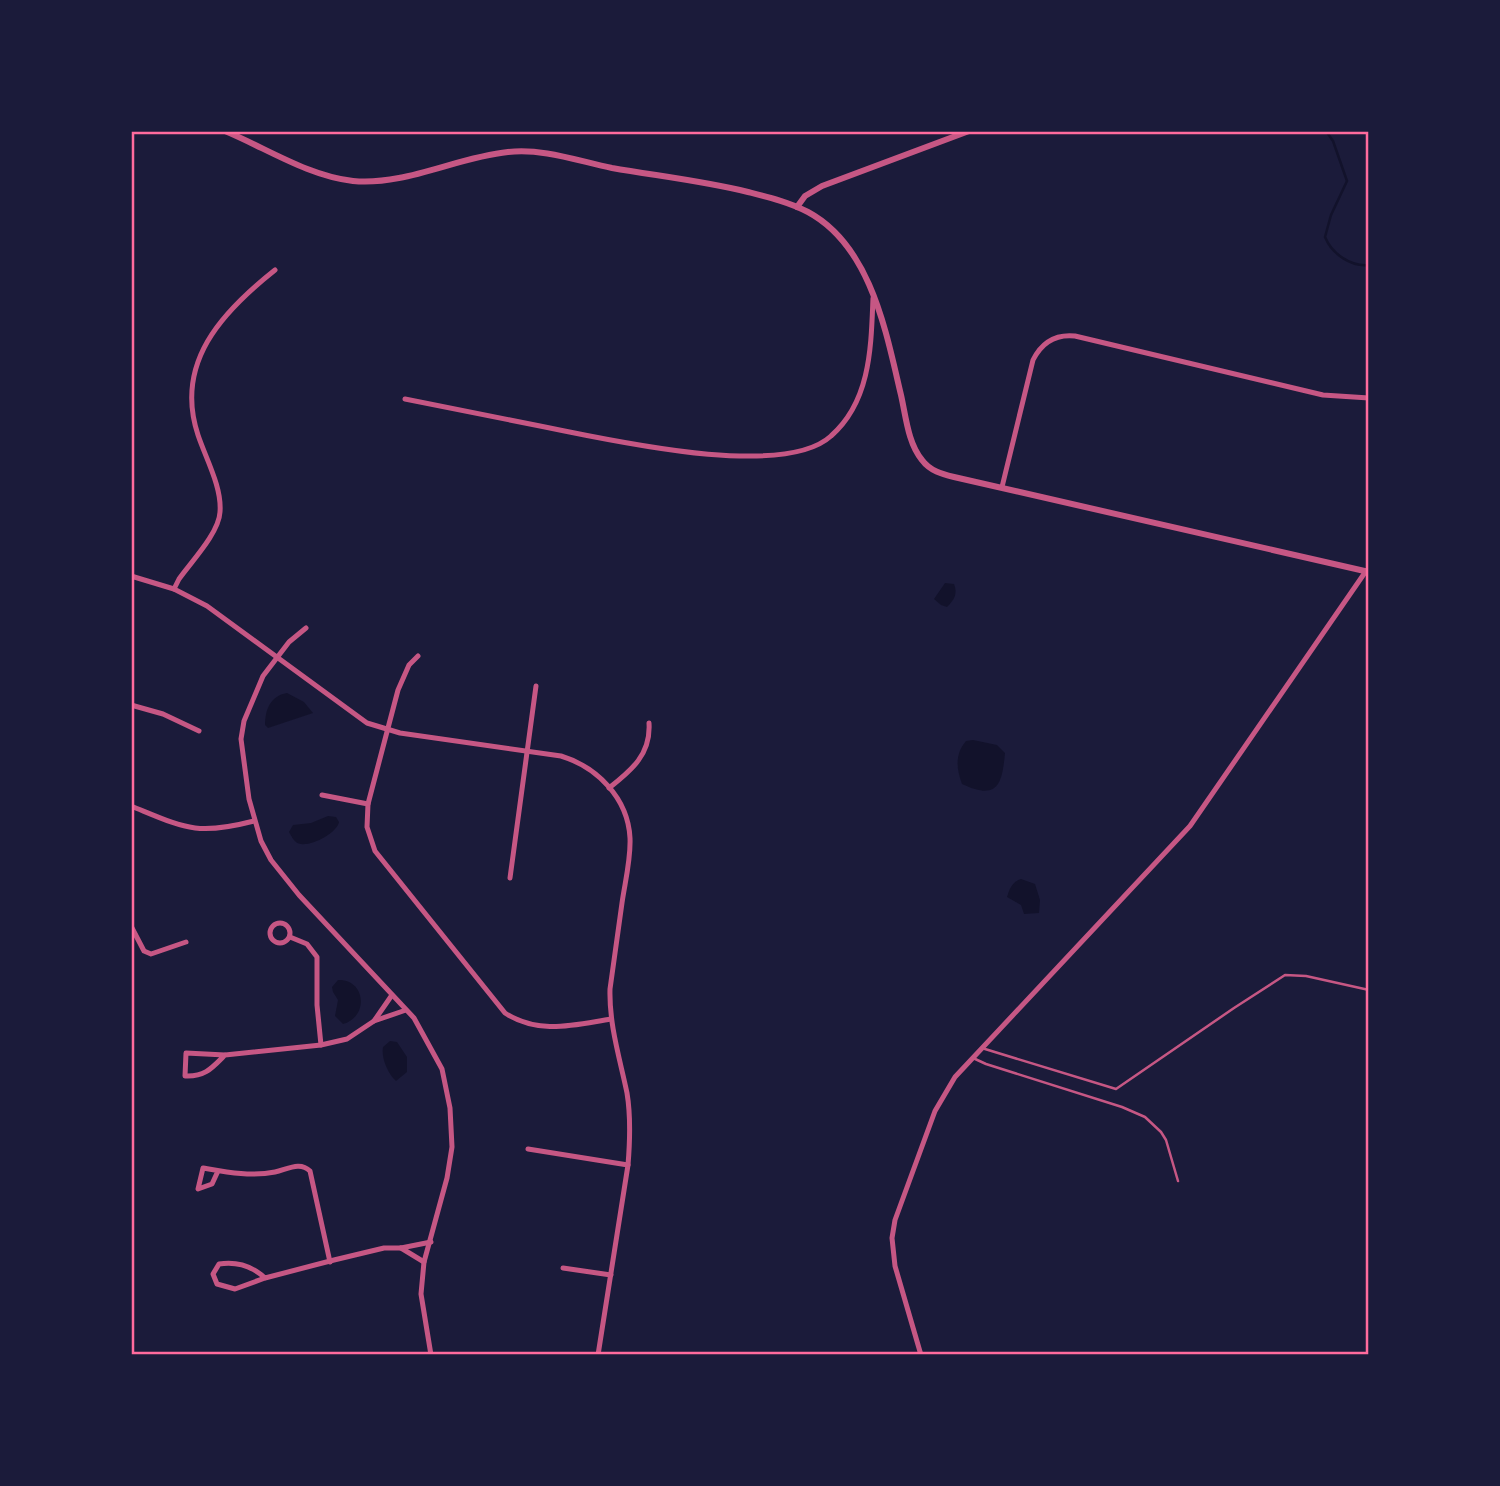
<svg xmlns="http://www.w3.org/2000/svg" width="1500" height="1486" viewBox="0 0 1500 1486" font-family="'Space Grotesk',sans-serif">
	<rect width="100%" height="100%" fill="#1b1b3a"/>
	<!-- water -->
	<g fill="#12122b">
		<path d="M945,583L954,584C958,594 954,600 947,607L941,605L934,599Z"/>
		<path d="M287,693L304,702L313,713L268,728L265,725C265,710 270,696 287,693Z"/>
		<path d="M973,740L997,745L1005,753C1002,784 998,801 962,784C956,768 955,754 966,741Z"/>
		<path d="M328,816L336,817L339,822C337,833 312,846 301,844C294,843 292,837 289,832L293,825L311,823Z"/>
		<path d="M1021,879L1035,884L1040,900L1039,913L1024,914L1021,905L1007,897C1010,888 1012,882 1021,879Z"/>
		<path d="M338,980C366,979 369,1017 343,1024L335,1016L338,1000L333,992L332,987Z"/>
		<path d="M390,1041L397,1042L407,1057V1072L396,1081C388,1074 381,1058 383,1047Z"/>
	</g>
	<g fill="none" stroke-linecap="round" stroke-linejoin="round">
		<!-- stream -->
		<g stroke="#12122b" stroke-width="2.5">
			<path d="M1326,131L1333,141L1347,181L1331,215L1325,237C1332,254 1351,267 1369,265"/>
			<path d="M1278,1355H1289"/>
		</g>
		<!-- service -->
		<g stroke="#c65784" stroke-width="2.5">
			<path d="M985,1049L1116,1089L1234,1008L1285,975L1306,976L1369,990"/>
			<path d="M973,1058L986,1064L1122,1107L1145,1117L1161,1132L1166,1140L1178,1181"/>
		</g>
		<!-- minor -->
		<g stroke="#c65784" stroke-width="5">
			<path d="M405,399C450,408 495,417 540,426C602,438 782,481 831,436C871,401 871,346 873,298"/>
			<path d="M1002,487L1033,360C1042,342 1056,334 1075,336L1323,395L1369,398"/>
			<path d="M131,576L174,589L207,606L367,723L400,733L561,756C597,767 628,798 630,838C631,859 625,882 622,903C618,932 614,961 610,989C609,1025 620,1059 627,1093C631,1117 630,1141 628,1165L598,1355"/>
			<path d="M174,589L179,579C191,562 219,533 220,512C222,487 206,459 198,435C174,363 222,312 275,270"/>
			<path d="M306,628L289,642L263,676L244,721L241,739L249,799L261,841L271,860L299,895L414,1018L442,1069L450,1108L452,1147L447,1178L424,1262L421,1294L431,1355"/>
			<path d="M418,656L409,665L398,690L368,804L367,827L375,851L505,1013C539,1035 573,1025 611,1019"/>
			<path d="M131,705L163,714L199,731"/>
			<path d="M609,788C632,770 651,754 649,723"/>
			<path d="M322,795L368,804"/>
			<path d="M131,806C185,828 196,836 254,821"/>
			<path d="M510,878L536,686"/>
			<circle cx="280" cy="933" r="10"/>
			<path d="M131,926L144,951L151,954L186,942"/>
			<path d="M290,937L307,944L317,957V1005L321,1045"/>
			<path d="M374,1021L406,1010"/>
			<path d="M225,1055C212,1068 205,1077 185,1076L186,1053L225,1055L321,1045L347,1039L374,1021L392,995"/>
			<path d="M528,1149L628,1165"/>
			<path d="M218,1171L212,1184L198,1189L203,1168C226,1172 251,1177 275,1172C288,1169 300,1161 310,1171L330,1262"/>
			<path d="M401,1248L424,1262"/>
			<path d="M563,1268L611,1275"/>
			<path d="M265,1278C252,1266 238,1261 219,1264L213,1274L217,1284L235,1289L265,1278L334,1260L384,1248H401L431,1242"/>
			<path d="M921,1355L895,1266L892,1238L895,1220L935,1111L955,1077L1190,826L1366,571"/>
		</g>
		<!-- tertiary -->
		<g stroke="#c65784" stroke-width="6">
			<path d="M225,131C266,148 308,176 353,181C405,186 457,157 508,152C543,148 578,161 612,168C658,176 703,181 748,192C768,197 789,202 808,212C871,246 886,332 901,395C906,417 908,443 922,460C930,471 942,474 954,477L1369,572"/>
			<path d="M797,207L805,196L822,186L969,131"/>
		</g>
	</g>
	<!-- border -->
	<rect width="1500" height="1486" fill="none" stroke="#1b1b3a" stroke-width="266"/>
	<rect x="133" y="133" width="1234" height="1220" fill="none" stroke="#ff6b9d" stroke-width="2.5"/>
</svg>
